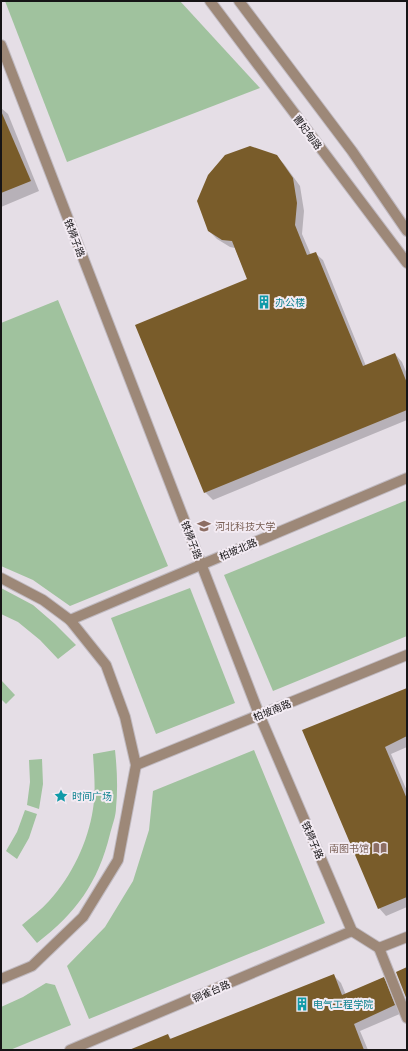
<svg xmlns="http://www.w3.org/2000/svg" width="408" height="1051" viewBox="0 0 408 1051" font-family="'DM Sans','Noto Sans SC',sans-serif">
	<rect width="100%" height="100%" fill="#e5dee6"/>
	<!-- green -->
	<g fill="#a0c29e">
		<path d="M5,1H180L260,88L67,162Z"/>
		<path d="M58,300L168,566L70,606L33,580L1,566V323Z"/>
		<path d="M407,500V636L273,691L224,575Z"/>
		<path d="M1,588L33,605L55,624L76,645L58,659L40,640L18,622L1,614Z"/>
		<path d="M190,588L235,703L156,734L111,618Z"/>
		<path d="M1,680L15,695L6,704L1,699Z"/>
		<path d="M115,750C117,769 118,788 116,808C116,816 112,826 110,834C98,883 76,913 37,943L22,925C31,917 41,910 49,901C72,876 88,842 93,809C96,791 94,772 93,754Z"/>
		<path d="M254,750L325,923L89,1019L67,966L105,927L133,881L149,830L153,791Z"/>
		<path d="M42,759L43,784L39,809L27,805L30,782L29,760Z"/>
		<path d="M25,810L37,814L29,838L17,859L6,851L17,832Z"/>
		<path d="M46,983L55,985L71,1025L10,1050H1V1007L23,997Z"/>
	</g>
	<!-- shadow -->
	<g fill="#0003">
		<path d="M1,108L8,114L39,191L1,207Z"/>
		<path d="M276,156L284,164L300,186L304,211L302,234L311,255L315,253L323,260L366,366L395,354L402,362L407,374V420L213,500L205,492L248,280L235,248L230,247L217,239L209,231Z"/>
		<path d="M407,690V747L391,754L407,791V907L386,916L379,908L304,731Z"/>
		<path d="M333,975L341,983L346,995L383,978L391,986L402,1013L360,1031L368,1050H150L168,1035L172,1040Z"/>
	</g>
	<!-- building -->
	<g fill="#795c2a">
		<path d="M1,111L31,181L1,193Z"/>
		<path d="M250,146L277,155L293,178L297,203L295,225L307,255L316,252L363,366L395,353L407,383V410L204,493L135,325L247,279L232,241L222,240L208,231L197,201L208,175L225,155Z"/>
		<path d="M407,688V736L385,747L407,799V897L378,909L302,730Z"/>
		<path d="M407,967V1000L396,972Z"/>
		<path d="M334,974L342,995L384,977L395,1005L354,1024L364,1050H129L168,1034L170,1039Z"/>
	</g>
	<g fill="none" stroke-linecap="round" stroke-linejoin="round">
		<!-- minor casing -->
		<g stroke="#c0bac1" stroke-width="12">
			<g id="minor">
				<path d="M210,1L407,263"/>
				<path d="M239,1L352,151L407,231"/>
				<path d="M1,45L259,714L352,931L379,948L407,1018"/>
				<path d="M1,578L43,600L70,620L106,665L125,717L136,765L118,860L83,917L32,966L1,979"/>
				<path d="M70,620L407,478"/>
				<path d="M136,765L407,655"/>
				<path d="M379,948L407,937"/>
				<path d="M70,1050L352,931"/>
			</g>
		</g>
		<!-- minor -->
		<use href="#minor" stroke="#9d8878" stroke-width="10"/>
	</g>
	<!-- icons -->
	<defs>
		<g id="building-bare" transform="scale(1.08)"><path d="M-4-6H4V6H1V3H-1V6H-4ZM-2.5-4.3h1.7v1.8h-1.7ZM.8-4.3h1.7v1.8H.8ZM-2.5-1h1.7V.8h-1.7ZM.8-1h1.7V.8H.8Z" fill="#0f9aa8" stroke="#f3ebf3" stroke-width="2.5" paint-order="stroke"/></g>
		<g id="university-bare" transform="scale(1.08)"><path d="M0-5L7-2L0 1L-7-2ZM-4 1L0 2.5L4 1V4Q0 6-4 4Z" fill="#8d6e63" stroke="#f3ebf3" stroke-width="2.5" paint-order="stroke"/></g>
		<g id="sight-bare" transform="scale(1.08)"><path d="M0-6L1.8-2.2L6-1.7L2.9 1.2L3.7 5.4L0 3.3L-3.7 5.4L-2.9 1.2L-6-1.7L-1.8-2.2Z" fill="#0f9aa8" stroke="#f3ebf3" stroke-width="2.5" paint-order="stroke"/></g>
		<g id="library-bare" transform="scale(1.08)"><path d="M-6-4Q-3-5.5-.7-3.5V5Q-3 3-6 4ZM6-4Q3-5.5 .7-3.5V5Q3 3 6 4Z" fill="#8d6e63" stroke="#f3ebf3" stroke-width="2.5" paint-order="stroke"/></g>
	</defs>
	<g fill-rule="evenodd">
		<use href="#building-bare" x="264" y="302"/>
		<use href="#university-bare" x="204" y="526"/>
		<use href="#sight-bare" x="61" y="796"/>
		<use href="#library-bare" x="380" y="848"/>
		<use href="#building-bare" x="302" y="1004"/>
	</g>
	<g text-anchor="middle" stroke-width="4" stroke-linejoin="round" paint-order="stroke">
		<!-- street labels -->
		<g font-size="10" fill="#161416" stroke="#f3ebf3">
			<text transform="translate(308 132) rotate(53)" y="4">曹妃甸路</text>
			<text transform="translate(75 238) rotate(69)" y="4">铁狮子路</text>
			<text transform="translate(192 540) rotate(69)" y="4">铁狮子路</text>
			<text transform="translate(238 549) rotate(-23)" y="4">柏坡北路</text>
			<text transform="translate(272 710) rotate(-22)" y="4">柏坡南路</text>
			<text transform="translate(313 840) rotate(67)" y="4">铁狮子路</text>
			<text transform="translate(211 991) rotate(-23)" y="4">铜雀台路</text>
		</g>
		<!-- culture labels -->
		<g font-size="10" fill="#0d838f" stroke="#f3ebf3" text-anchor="start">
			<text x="275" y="306">办公楼</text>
			<text x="72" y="800">时间广场</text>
			<text x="313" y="1008">电气工程学院</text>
		</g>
		<!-- education labels -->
		<g font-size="10" fill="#785e54" stroke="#f3ebf3" text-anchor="start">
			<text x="215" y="530">河北科技大学</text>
			<text x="369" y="852" text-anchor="end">南图书馆</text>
		</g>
	</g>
	<!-- border -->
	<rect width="408" height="1051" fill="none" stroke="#161416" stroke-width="4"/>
</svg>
